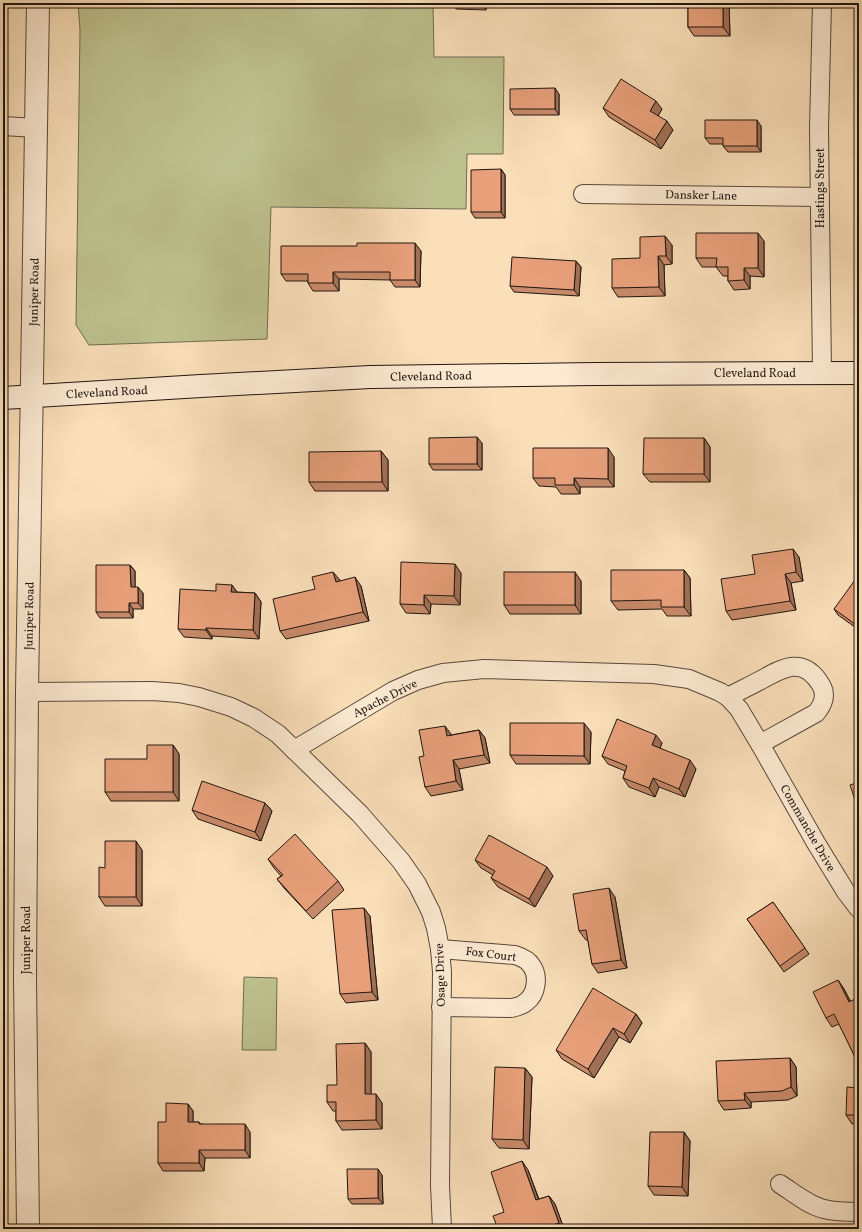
<svg xmlns="http://www.w3.org/2000/svg" width="862" height="1232" viewBox="0 0 862 1232" font-family="Vollkorn,serif">
	<rect width="100%" height="100%" fill="#fadfb9"/>
	<filter id="stains"><feTurbulence type="fractalNoise" baseFrequency=".005" numOctaves="4"/><feColorMatrix values="0 0 0 0 .2 0 0 0 0 .09 0 0 0 0 .02 0 0 0 .5 -.17"/></filter>
	<radialGradient id="worn" r=".72"><stop offset=".6" stop-color="#630" stop-opacity="0"/><stop offset="1" stop-color="#630" stop-opacity=".3"/></radialGradient>
	<!-- green -->
	<g fill="#bec28f" stroke="#6f6c50">
		<path d="M78,3H433L434,57H504L503,154H467L466,209L271,207L267,339L89,345L76,325L80,30Z"/>
		<path d="M244,977L277,978L276,1050H242Z"/>
	</g>
	<g fill="none" stroke-linecap="round" stroke-linejoin="round">
		<!-- minor casing -->
		<g stroke="#56483b" stroke-width="20">
			<g id="minor">
				<path d="M822,3L819,128L822,373"/>
				<path d="M3,126L36,128"/>
				<path d="M583,194L820,197"/>
				<path d="M27,692L152,691L179,693L199,697L231,707L254,718L278,734L360,814L401,861L417,884L431,912L436,928L440,949L442,972L440,1185L442,1229"/>
				<path d="M728,697C739,691 750,686 761,680C784,667 804,656 821,685C827,695 823,705 816,713L760,744"/>
				<path d="M294,750L393,691L418,680L443,673L484,669L654,674L689,679L720,692L728,697L739,709L760,744L816,843L846,892L859,909"/>
				<path d="M440,949L515,955C521,957 528,960 531,965C539,975 537,994 526,1002C522,1006 517,1007 511,1008L441,1007"/>
				<path d="M780,1184C794,1193 808,1205 824,1209C836,1212 847,1212 859,1212"/>
			</g>
		</g>
		<!-- tertiary casing -->
		<g stroke="#56483b" stroke-width="24">
			<path id="tertiary" d="M28,1229L25,978L27,692L38,3"/>
		</g>
		<!-- secondary casing -->
		<g stroke="#201611" stroke-width="24">
			<path id="secondary" d="M3,398L201,386L370,377L594,374L859,373"/>
		</g>
		<!-- minor -->
		<use href="#minor" stroke="#fcead2" stroke-width="18"/>
		<!-- tertiary -->
		<use href="#tertiary" stroke="#fcead2" stroke-width="22"/>
		<!-- secondary -->
		<use href="#secondary" stroke="#fcead2" stroke-width="22"/>
	</g>
	<!-- wall -->
	<g fill="#c88a6a" stroke="#201611">
		<path d="M452,3H486V10L456,9Z"/>
		<path d="M688,3H729L730,36H694L688,27Z"/>
		<path d="M559,94V115H514L510,109Z"/>
		<path d="M603,108L662,109L658,116L673,130L661,149L609,117Z"/>
		<path d="M761,126V152H728L723,146V144H710L705,138Z"/>
		<path d="M501,169L505,175V218H475L471,212Z"/>
		<path d="M764,241V277L750,276V289L734,290L728,281V276H723L716,267H702L696,258Z"/>
		<path d="M672,245V264L664,265L665,296L618,297L612,288L640,258Z"/>
		<path d="M421,251L420,287H395L390,280L339,279V291H313L308,283V281H286L281,274Z"/>
		<path d="M576,261L581,267L579,296L514,292L510,286Z"/>
		<path d="M704,438L710,447V482H650L643,474Z"/>
		<path d="M482,443V470H433L429,464Z"/>
		<path d="M381,451L388,460V491H315L309,482Z"/>
		<path d="M614,457V487H580V494H561L556,487L539,486L533,478Z"/>
		<path d="M799,557L803,581L791,583L796,610L732,620L726,611L755,574Z"/>
		<path d="M130,565L135,571V587L143,593V609H133V618H100L96,612Z"/>
		<path d="M684,570L690,578L691,616H667L662,609L618,610L611,601Z"/>
		<path d="M461,573L460,605L431,604L430,614L406,613L400,604Z"/>
		<path d="M340,581L361,586L369,621L286,639L280,631L315,589Z"/>
		<path d="M581,581V614H510L504,605Z"/>
		<path d="M859,583V630L838,615L834,609Z"/>
		<path d="M232,585L237,592L255,593L261,602L259,639L212,636V639L184,637L178,629L216,591Z"/>
		<path d="M479,730L485,738L490,763L459,769L463,790L431,796L425,787L424,756L451,735Z"/>
		<path d="M591,732L590,764H516L510,755Z"/>
		<path d="M662,743L660,748L696,769L685,797L659,787L655,797L629,787L623,778L625,771L608,764L602,756Z"/>
		<path d="M173,745L179,754V801H111L105,792L147,759Z"/>
		<path d="M265,803L272,811L261,841L198,819L192,810Z"/>
		<path d="M142,850V906H105L99,897L105,868Z"/>
		<path d="M268,859L338,881L344,890L313,919L284,888L277,879L281,876L274,868Z"/>
		<path d="M475,860L553,876L535,907L498,887L491,878L493,875L481,868Z"/>
		<path d="M615,897L627,968L598,973L592,964L588,940H586L579,931Z"/>
		<path d="M773,902L809,954L784,972L747,919Z"/>
		<path d="M370,916L378,1000L346,1003L340,994Z"/>
		<path d="M838,980L844,989L851,1002L859,997V1062L855,1057L839,1024L832,1027L826,1018Z"/>
		<path d="M636,1014L642,1023L630,1043L619,1037L594,1078L562,1059L556,1050Z"/>
		<path d="M365,1043L371,1052V1094L382,1103V1129L342,1130L336,1121V1111H333L327,1102L337,1085Z"/>
		<path d="M790,1058L796,1067L797,1096L788,1100L751,1102V1108L724,1110L718,1101Z"/>
		<path d="M525,1068L532,1077L529,1149L499,1148L492,1139Z"/>
		<path d="M859,1088V1124H852L846,1115Z"/>
		<path d="M188,1104L193,1111V1122H199L201,1124L250,1132V1158H205L204,1171H163L158,1163L166,1122Z"/>
		<path d="M684,1132L690,1141L688,1196L654,1195L648,1186Z"/>
		<path d="M528,1170L539,1199L549,1196L555,1204L564,1229H498L504,1212Z"/>
		<path d="M382,1175L383,1204H352L348,1199Z"/>
	</g>
	<!-- shaded-wall -->
	<g fill="#a27056" stroke="#201611">
		<path d="M482,3H486V10L482,4Z"/>
		<path d="M723,3H729L730,36L723,27Z"/>
		<path d="M555,88L559,94V115L555,109Z"/>
		<path d="M656,101L662,109L656,119L650,111Z"/>
		<path d="M757,120L761,126V152L757,146Z"/>
		<path d="M667,121L673,130L661,149L655,140Z"/>
		<path d="M501,169L505,175V218L501,212Z"/>
		<path d="M758,233L764,241V277L758,268Z"/>
		<path d="M665,236L672,245V264L666,256Z"/>
		<path d="M415,243L421,251L420,287L415,280Z"/>
		<path d="M658,256L664,265L665,296L659,287Z"/>
		<path d="M576,261L581,267L579,296L574,290Z"/>
		<path d="M744,268L750,276V289L744,280Z"/>
		<path d="M333,272L339,279V291L333,283Z"/>
		<path d="M477,437L482,443V470L477,464Z"/>
		<path d="M704,438L710,447V482L704,474Z"/>
		<path d="M608,448L614,457V487L608,479Z"/>
		<path d="M381,451L388,460V491L382,482Z"/>
		<path d="M574,478L580,487V494L574,485Z"/>
		<path d="M793,549L799,557L803,581L796,572Z"/>
		<path d="M455,564L461,573L460,605L454,596Z"/>
		<path d="M130,565L135,571V593L131,587Z"/>
		<path d="M684,570L690,578L691,616L684,607Z"/>
		<path d="M333,572L340,580L342,591L336,582Z"/>
		<path d="M575,572L581,581V614L575,605Z"/>
		<path d="M785,574L791,583L796,610L790,601Z"/>
		<path d="M355,577L361,586L369,621L363,612Z"/>
		<path d="M232,585L238,594L231,592Z"/>
		<path d="M138,587L143,593V609L138,603Z"/>
		<path d="M255,593L261,602L259,639L253,630Z"/>
		<path d="M424,595L431,604L430,614L424,605Z"/>
		<path d="M129,603L133,609V618L129,612Z"/>
		<path d="M206,628L212,636V639L206,630Z"/>
		<path d="M584,723L591,732L590,764L584,756Z"/>
		<path d="M445,726L451,734L453,744L447,736Z"/>
		<path d="M479,730L485,738L490,763L484,755Z"/>
		<path d="M656,735L662,743L658,753L652,745Z"/>
		<path d="M173,745L179,754V801L173,792Z"/>
		<path d="M453,760L459,769L463,790L456,781Z"/>
		<path d="M690,760L696,769L685,797L679,789Z"/>
		<path d="M653,778L659,787L655,797L649,788Z"/>
		<path d="M265,803L272,811L261,841L255,832Z"/>
		<path d="M136,841L142,850V906L136,897Z"/>
		<path d="M547,867L553,876L535,907L529,899Z"/>
		<path d="M609,888L615,897L627,968L621,960Z"/>
		<path d="M364,908L370,916L378,1000L372,992Z"/>
		<path d="M838,980L844,989L855,1011L849,1002Z"/>
		<path d="M636,1014L642,1023L630,1043L624,1034Z"/>
		<path d="M613,1028L619,1037L594,1078L588,1069Z"/>
		<path d="M365,1043L371,1052V1103L365,1094Z"/>
		<path d="M790,1058L796,1067L797,1096L791,1087Z"/>
		<path d="M525,1068L532,1077L529,1149L523,1140Z"/>
		<path d="M744,1093L751,1102V1108L745,1100Z"/>
		<path d="M376,1094L382,1103V1129L376,1120Z"/>
		<path d="M188,1104L193,1111V1130L188,1122Z"/>
		<path d="M245,1124L250,1132V1158L245,1150Z"/>
		<path d="M684,1132L690,1141L688,1196L682,1187Z"/>
		<path d="M199,1150L205,1158L204,1171L199,1163Z"/>
		<path d="M522,1161L528,1170L542,1209L536,1200Z"/>
		<path d="M378,1169L382,1175L383,1204L378,1198Z"/>
		<path d="M549,1196L555,1204L564,1229H563L559,1223Z"/>
	</g>
	<!-- building -->
	<g fill="#e8a07b" stroke="#201611">
		<path d="M458,3H482V4Z"/>
		<rect x="688" y="3" width="35" height="24"/>
		<path d="M621,79L656,101L650,111L667,121L655,140L603,108Z"/>
		<path d="M555,88V109H510V89Z"/>
		<path d="M705,120H757V146H723V138H705Z"/>
		<path d="M501,169V212H471V170Z"/>
		<path d="M696,233H758V268H744V280L728,281V267H716L717,258H696Z"/>
		<path d="M665,236L666,256H658L659,287L612,288V259L640,258V237Z"/>
		<path d="M357,243H415V280H390V272H333V283H308V274H281V246H357Z"/>
		<path d="M512,257L576,261L574,290L510,286Z"/>
		<path d="M477,437V464H429V438Z"/>
		<path d="M644,438H704V474H643Z"/>
		<path d="M533,448H608V479L574,478V485H555V478H533Z"/>
		<path d="M381,451L382,482H309V452Z"/>
		<path d="M793,549L796,572L785,574L790,601L726,611L721,579L755,574L752,555Z"/>
		<path d="M401,562L455,564L454,596L424,595V605L400,604Z"/>
		<path d="M96,565H130L131,587H138V603H129V612H96Z"/>
		<path d="M611,570H684V607H661V600L611,601Z"/>
		<path d="M333,572L336,582L355,577L363,612L280,631L273,599L315,589L312,577Z"/>
		<rect x="504" y="572" width="71" height="33"/>
		<path d="M855,580L859,583V627L834,609Z"/>
		<path d="M216,584L232,585L231,592L255,593L253,630L206,628V630L178,629L180,589L216,591Z"/>
		<path d="M617,719L656,735L652,745L690,760L679,789L653,778L649,788L623,778L627,766L602,756Z"/>
		<path d="M510,723H584V756L510,755Z"/>
		<path d="M445,726L447,736L479,730L484,755L453,760L456,781L425,787L419,757L424,756L419,730Z"/>
		<path d="M147,745H173V792H105V759H147Z"/>
		<path d="M202,781L265,803L255,832L192,810Z"/>
		<path d="M859,782V808L858,809L850,785Z"/>
		<path d="M295,834L338,881L306,911L277,879L283,875L268,859Z"/>
		<path d="M489,835L547,867L529,899L491,878L495,871L475,860Z"/>
		<path d="M105,841H136V897H99V867L105,868Z"/>
		<path d="M609,888L621,960L592,964L586,930L579,931L573,894Z"/>
		<path d="M773,902L805,948L780,966L747,919Z"/>
		<path d="M364,908L372,992L340,994L332,910Z"/>
		<path d="M838,980L849,1002L859,997V1055L855,1057L834,1014L826,1018L813,992Z"/>
		<path d="M593,988L636,1014L624,1034L613,1028L588,1069L556,1050Z"/>
		<path d="M365,1043V1094H376V1120L336,1121V1102H327V1085H337L336,1044Z"/>
		<path d="M790,1058L791,1087L782,1091L744,1093L745,1100L718,1101L716,1061Z"/>
		<path d="M495,1067L525,1068L523,1140L492,1139Z"/>
		<path d="M847,1087L859,1088V1115H846Z"/>
		<path d="M166,1103L188,1104V1122H199V1124H245V1150H199V1163H158V1122H166Z"/>
		<path d="M650,1132H684L682,1187L648,1186Z"/>
		<path d="M522,1161L536,1200L549,1196L559,1223L540,1229H498L493,1216L504,1212L491,1172Z"/>
		<path d="M347,1169H378V1198L348,1199Z"/>
	</g>
	<g text-anchor="middle" stroke-width="4" stroke-linejoin="round" paint-order="stroke">
		<!-- street labels -->
		<g font-size="12" fill="#201611" stroke="#fcead2">
			<text transform="translate(820 188) rotate(-90)" y="4">Hastings Street</text>
			<text transform="translate(701 195) rotate(1)" y="4">Dansker Lane</text>
			<text transform="translate(34 292) rotate(-89)" y="4">Juniper Road</text>
			<text x="755" y="377">Cleveland Road</text>
			<text transform="translate(431 376) rotate(-1)" y="4">Cleveland Road</text>
			<text transform="translate(107 392) rotate(-3)" y="4">Cleveland Road</text>
			<text transform="translate(29 616) rotate(-89)" y="4">Juniper Road</text>
			<text transform="translate(385 698) rotate(-27)" y="4">Apache Drive</text>
			<text transform="translate(808 828) rotate(60)" y="4">Commanche Drive</text>
			<text transform="translate(26 940) rotate(-90)" y="4">Juniper Road</text>
			<text transform="translate(491 954) rotate(7)" y="4">Fox Court</text>
			<text transform="translate(440 975) rotate(-92)" y="4">Osage Drive</text>
		</g>
	</g>
	<!-- margin -->
	<rect width="862" height="1232" fill="none" stroke="#fadfb9" stroke-width="16"/>
	<rect x="4" y="4" width="854" height="1224" fill="none" stroke="#201611" stroke-width="2"/>
	<rect x="8" y="8" width="846" height="1216" fill="none" stroke="#201611"/>
	<rect width="100%" height="100%" filter="url(#stains)"/>
	<rect width="100%" height="100%" fill="url(#worn)"/>
</svg>
